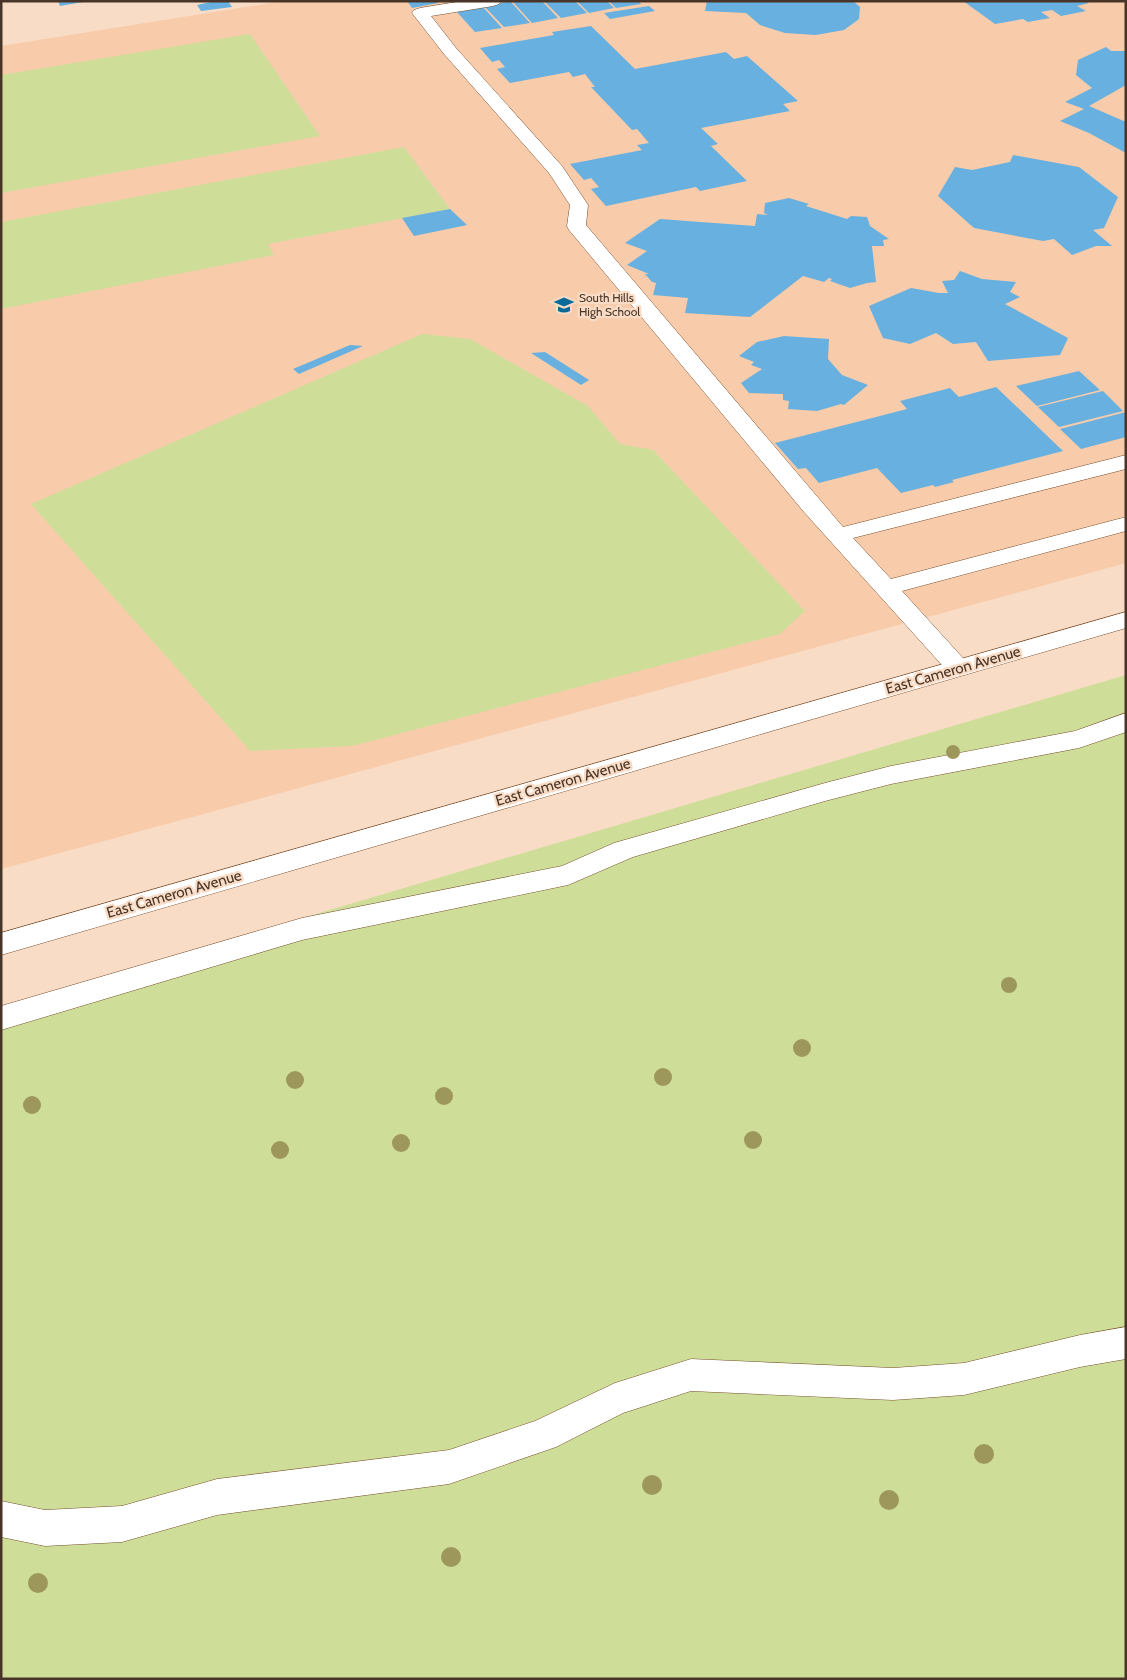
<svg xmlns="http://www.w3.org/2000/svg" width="1127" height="1680" viewBox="0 0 1127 1680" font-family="Cabin,sans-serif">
	<rect width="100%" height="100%" fill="#f9dcc6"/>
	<!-- built -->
	<path fill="#f8ccab" d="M283,1H1126V563L1,869V46Z"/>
	<!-- green -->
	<g fill="#cede99">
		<path d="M250,34L320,136L1,193V75Z"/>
		<path d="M404,147L450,209L268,244L274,255L1,309V222Z"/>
		<path d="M422,334L470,339L588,406L620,444L653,450L805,611L780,634L352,746L250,751L31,504Z"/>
		<path d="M1126,675V1679H1V1007Z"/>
	</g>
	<!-- building -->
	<g fill="#67b0df">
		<path d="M58,1H83V2L60,6Z"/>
		<path d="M215,1H228L232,7L201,11L197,5Z"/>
		<path d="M407,1H436L438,3L412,8Z"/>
		<path d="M510,1L530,23L504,27L484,6Z"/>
		<path d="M512,1H542L558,18L532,23Z"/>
		<path d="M544,1H575L587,13L561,18Z"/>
		<path d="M577,1H607L614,8L589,13Z"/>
		<path d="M609,1H639L641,4L616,8Z"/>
		<path d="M707,1H853L860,7L859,19L844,30L816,35L785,33L760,25L746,13L705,11Z"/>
		<path d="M963,1H1084L1089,3L1077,6L1086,11L1061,16L1052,10L1041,12L1050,18L1028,22L1023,19L995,24Z"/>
		<path d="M482,6L502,28L475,32L456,11Z"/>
		<path d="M649,6L655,11L610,19L604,13Z"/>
		<path d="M591,26L635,69L726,52L734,59L747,56L798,101L783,104L790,111L701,128L718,144L711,146L747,181L700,191L696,187L606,206L591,189L599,187L591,178L584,180L570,164L642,150L637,145L649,143L637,129L632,130L591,87H595L585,74L573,77L569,72L510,83L497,69L505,67L499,60L492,62L480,48L554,35L552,32Z"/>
		<path d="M1106,47L1111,51H1126V85L1089,106L1126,122V153L1089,133L1060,121L1084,109L1065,102L1092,88L1076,75L1078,60Z"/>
		<path d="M1013,155L1079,167L1118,197L1104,228L1093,230L1112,246H1096L1072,255L1054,239L1043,241L974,228L938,196L955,167L972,170L1010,162Z"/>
		<path d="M789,198L809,204L806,206L847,219L851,216L867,217L870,226L889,239L883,240L884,246H872L876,282L867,283L850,288L830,281L832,279L829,278L824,282L803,276L750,317L685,313L688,298L653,295L656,283L652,282L645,274H649L627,265L647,251L625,243L660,219L755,226L757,214L768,215L764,213L765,203Z"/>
		<path d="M450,209L467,225L414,236L402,218Z"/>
		<path d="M960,271L982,279L1016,282L1010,292L1020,297L1005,304L1068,338L1060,355L988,361L976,342L953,344L936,333L910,344L883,338L869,306L911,288L939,293H948L942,281L954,280Z"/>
		<path d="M784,336L829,339L828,359L842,375L868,385L844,405L841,404L817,411L788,409L789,401L783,400V394L749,393L741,383L762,369L751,365L754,362L739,356L757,342Z"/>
		<path d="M350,345L363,346L299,374L293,369Z"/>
		<path d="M545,352L589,380L581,385L531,353Z"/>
		<path d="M1079,371L1100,390L1037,406L1016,386Z"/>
		<path d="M996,387L1063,451L952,480L954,482L935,487L933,485L901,493L877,468L819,483L806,468L798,469L775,443L907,409L900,401L950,388L959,397Z"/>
		<path d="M1103,391L1123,411L1059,427L1038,407Z"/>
		<path d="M1126,412V437L1081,449L1060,429Z"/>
	</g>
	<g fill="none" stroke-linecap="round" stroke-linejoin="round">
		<!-- minor casing -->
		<g stroke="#774e2d" stroke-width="1">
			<g id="minor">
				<path d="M463,1H501L499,4L493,6L431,16L456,48L562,166L588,205L586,225L843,527L1126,455V469L853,538L891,579L1126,517V531L902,591L972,668L968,674L959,676L950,674L804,512L569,230L567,226L570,205L549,173L444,54L412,13L414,10L420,8Z"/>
				<path d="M1126,713V732L1079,748L891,784L825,801L633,857L568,885L302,940L1,1030V1006L302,918L562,866L614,843L825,783L891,766L1075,731Z"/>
				<path d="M1126,1327V1359L1080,1367L964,1395L893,1400L691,1391L623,1413L556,1447L449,1484L217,1515L122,1542L45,1546L1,1537V1501L45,1510L122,1506L217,1479L449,1450L535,1421L615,1383L691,1359L893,1368L964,1363L1080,1335Z"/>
			</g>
		</g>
		<!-- major casing -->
		<g stroke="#774e2d" stroke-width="1">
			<path id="major" d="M1126,612V628L1,955V933Z"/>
		</g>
		<!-- minor -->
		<use href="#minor" fill="#fff" fill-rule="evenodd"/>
		<!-- major -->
		<use href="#major" fill="#fff" fill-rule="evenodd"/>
	</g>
	<!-- trees -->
	<g fill="#9d975c">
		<circle cx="953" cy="752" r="7"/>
		<circle cx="1009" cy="985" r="8"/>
		<circle cx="802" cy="1048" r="9"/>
		<circle cx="663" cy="1077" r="9"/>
		<circle cx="295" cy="1080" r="9"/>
		<circle cx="444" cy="1096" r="9"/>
		<circle cx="32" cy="1105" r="9"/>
		<circle cx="753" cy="1140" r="9"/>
		<circle cx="401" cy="1143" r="9"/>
		<circle cx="280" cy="1150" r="9"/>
		<circle cx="984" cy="1454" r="10"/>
		<circle cx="652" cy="1485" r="10"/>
		<circle cx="889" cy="1500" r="10"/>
		<circle cx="451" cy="1557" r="10"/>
		<circle cx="38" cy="1583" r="10"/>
	</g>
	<!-- icons -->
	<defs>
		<g id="school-bare" transform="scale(1.5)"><path d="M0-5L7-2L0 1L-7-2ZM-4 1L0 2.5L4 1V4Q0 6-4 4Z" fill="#096998" stroke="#f9dcc6" stroke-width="2.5" paint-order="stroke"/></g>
	</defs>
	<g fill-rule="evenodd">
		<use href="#school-bare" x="564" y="305"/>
	</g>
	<g text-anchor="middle" stroke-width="4.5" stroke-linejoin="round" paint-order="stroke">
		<!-- far-poi labels -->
		<g font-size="12" fill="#493527" stroke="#f9dcc6" text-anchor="start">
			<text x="579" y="302">South Hills<tspan x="579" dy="14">High School</tspan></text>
		</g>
		<!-- street labels -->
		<g font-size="15" fill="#493527" stroke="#f9dcc6">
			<text transform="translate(953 670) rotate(-16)" y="5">East Cameron Avenue</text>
			<text transform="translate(563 782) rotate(-16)" y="5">East Cameron Avenue</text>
			<text transform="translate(174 894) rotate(-16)" y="5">East Cameron Avenue</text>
		</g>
	</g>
	<!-- border -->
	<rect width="1127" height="1680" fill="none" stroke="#493527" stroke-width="5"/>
</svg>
